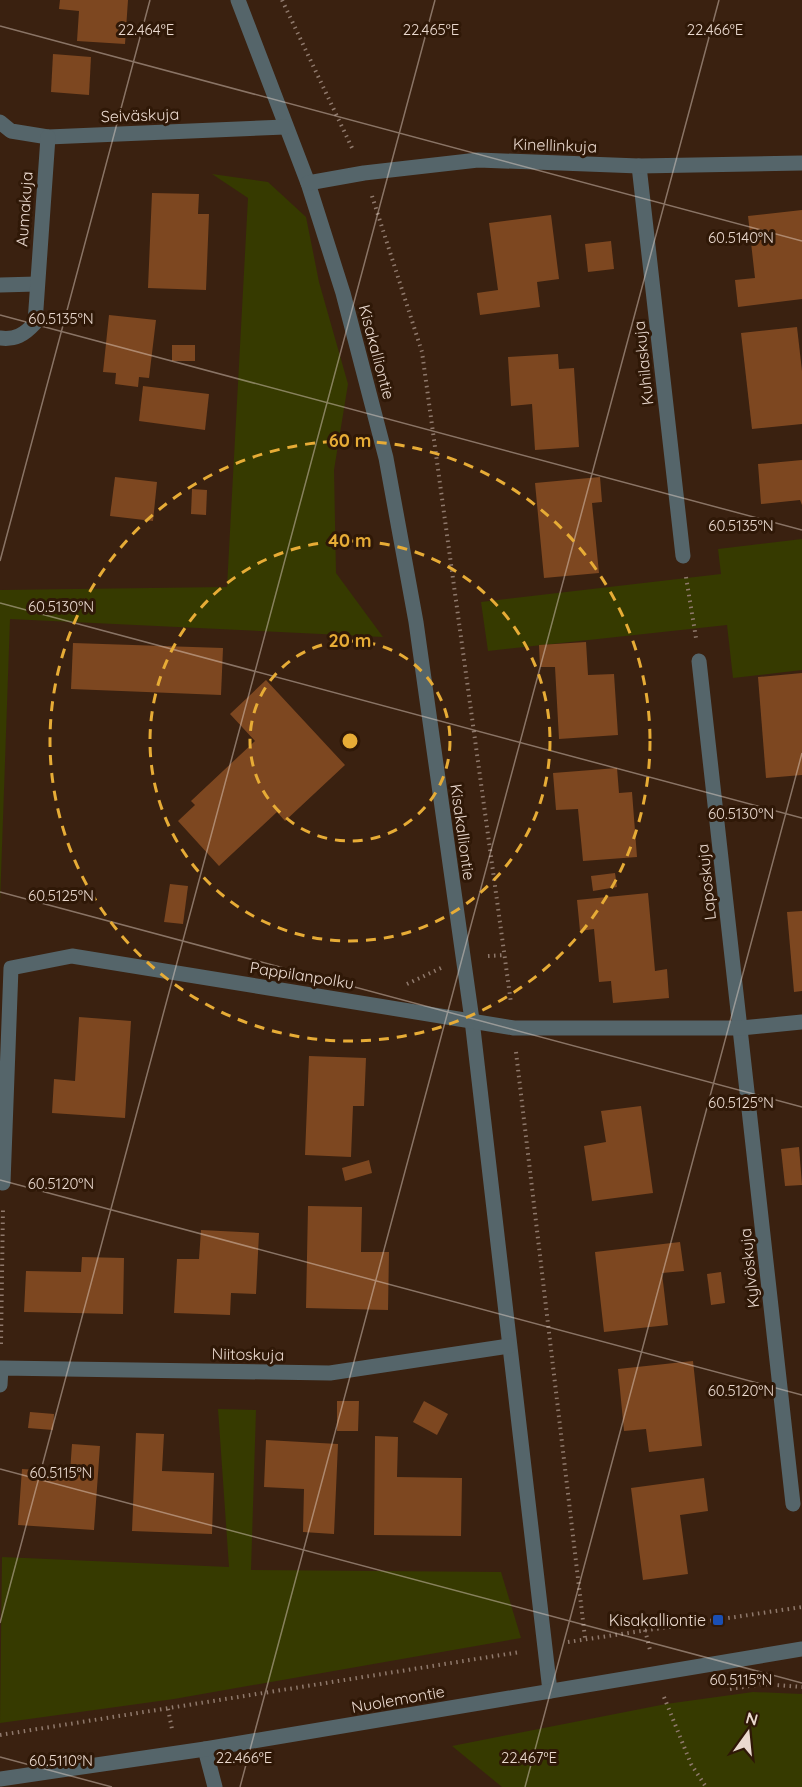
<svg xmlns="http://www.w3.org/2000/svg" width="802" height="1787" viewBox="0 0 802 1787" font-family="Quicksand,sans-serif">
	<rect width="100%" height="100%" fill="#3a2110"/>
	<!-- green -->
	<g fill="#363a00">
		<path d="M212,174L268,182L306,217L319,282L348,384L334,470L336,573L383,637L10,619L0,904V590L227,587L248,198Z"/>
		<path d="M802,539V670L733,678L727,625L488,651L481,602L721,574L718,549Z"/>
		<path d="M218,1409L256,1410L251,1570L501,1572L521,1638L174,1699L0,1723L2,1557L229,1567Z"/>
		<path d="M753,1692L802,1694V1787H502L452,1746L666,1704Z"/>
	</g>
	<!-- building -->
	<g fill="#7d4720">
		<path d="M60,0H128L125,44L77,41L79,11L59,9Z"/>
		<path d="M53,54L91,57L89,95L51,92Z"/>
		<path d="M152,193L199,194L198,214H209L206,290L148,288Z"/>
		<path d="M802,210V299L738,307L735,280L755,278L748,216Z"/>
		<path d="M551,215L559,279L537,282L540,307L480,315L477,293L498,290L489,223Z"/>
		<path d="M611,241L614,269L588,272L585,244Z"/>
		<path d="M109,315L156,320L149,378L139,377L138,387L115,384L116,373L103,372Z"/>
		<path d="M797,327L802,371V424L752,429L741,333Z"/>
		<rect x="172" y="345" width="23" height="16"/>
		<path d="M558,354L559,369L574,368L579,447L535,450L532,404L511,406L508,357Z"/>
		<path d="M143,386L209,394L205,430L139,421Z"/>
		<path d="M802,460V505L800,500L761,504L758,464Z"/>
		<path d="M115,477L157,482L153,521L110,516Z"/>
		<path d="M600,477L602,502L592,503L599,573L544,578L535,483Z"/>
		<path d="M192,489L207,490L206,515L191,514Z"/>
		<path d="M586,642L588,675L614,674L618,735L559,739L555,667H540L539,645Z"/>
		<path d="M73,643L223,648L221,695L71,689Z"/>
		<path d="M802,673V775L766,778L758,677Z"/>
		<path d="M266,680L345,765L285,821L277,812L219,866L178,821L195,805L191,801L255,741L230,714Z"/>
		<path d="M617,768L619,793L632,792L637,857L583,861L578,809L556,810L553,773Z"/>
		<path d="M615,873L617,887L593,891L591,876Z"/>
		<path d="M170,884L188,886L183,924L164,922Z"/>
		<path d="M648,893L655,971L667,969L669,998L613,1003L611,981L599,982L594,929L580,931L577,900Z"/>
		<path d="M802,911V991L794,992L787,912Z"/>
		<path d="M79,1017L131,1021L125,1118L52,1113L54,1079L75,1081Z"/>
		<path d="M309,1056L366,1058L364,1106H353L351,1157L305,1155Z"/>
		<path d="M641,1106L653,1193L592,1201L584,1146L606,1142L601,1111Z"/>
		<path d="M799,1147L802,1185L785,1186L781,1149Z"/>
		<path d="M369,1160L372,1173L345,1181L342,1168Z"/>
		<path d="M308,1206L362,1207L361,1252H389L388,1310L306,1308Z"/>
		<path d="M201,1230L259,1233L256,1294L231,1293L230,1315L174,1313L177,1259H199Z"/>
		<path d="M680,1242L684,1271L662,1273L668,1325L604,1332L595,1252Z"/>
		<path d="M82,1257L124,1258L123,1314L24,1312L26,1271L81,1272Z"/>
		<path d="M721,1272L725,1303L711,1305L707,1274Z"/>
		<path d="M693,1361L702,1446L649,1452L646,1429L624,1431L618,1369Z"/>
		<path d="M337,1401H359L358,1431H337Z"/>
		<path d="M424,1401L448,1414L437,1435L413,1422Z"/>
		<path d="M30,1412L54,1414L53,1430L28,1428Z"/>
		<path d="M136,1433L164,1434L162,1471L214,1473L212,1534L132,1531Z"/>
		<path d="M375,1436L398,1437L397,1477L462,1478L461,1536L374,1535Z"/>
		<path d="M266,1440L338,1444L334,1534L303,1532L304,1489L264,1487Z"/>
		<path d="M72,1444L100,1446L94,1530L18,1525L22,1469L70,1472Z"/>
		<path d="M704,1478L708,1511L680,1515L688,1574L643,1580L631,1488Z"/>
	</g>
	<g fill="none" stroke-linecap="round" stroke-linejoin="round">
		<!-- path -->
		<g stroke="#8f796c" stroke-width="4" stroke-dasharray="1.5 4.5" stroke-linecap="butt">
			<path d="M282,0L353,150"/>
			<path d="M372,196L422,352L511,1003"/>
			<path d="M686,577L696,638"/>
			<path d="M488,956L505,955"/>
			<path d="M407,984L441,968"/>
			<path d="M516,1052L585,1638"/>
			<path d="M1,1344L3,1207"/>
			<path d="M645,1630L650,1650"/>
			<path d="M568,1642L802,1607"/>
			<path d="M730,1689L763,1684L802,1687"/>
			<path d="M664,1697L691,1764L706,1787"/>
			<path d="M168,1709L172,1729"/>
			<path d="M0,1735L520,1652"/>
		</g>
		<!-- minor -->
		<g stroke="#55656a" stroke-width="15">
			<path d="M238,0L308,183L343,293L386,458L416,622L472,1020L550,1691"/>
			<path d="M0,122L11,131L48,137L285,127"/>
			<path d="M639,166L683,556"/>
			<path d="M308,183L364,173L478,160L639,166L802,163"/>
			<path d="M0,285L37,284"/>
			<path d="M0,338C15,340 24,335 35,323L48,137"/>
			<path d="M699,661L793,1504"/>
			<path d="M3,1183L11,968L72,956L514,1028H741L802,1022"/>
			<path d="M0,1385L1,1368L330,1373L509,1346"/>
			<path d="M205,1749L215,1787"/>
			<path d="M0,1779L205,1749L802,1649"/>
		</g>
	</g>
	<!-- ticks -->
	<path fill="none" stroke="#ead9cf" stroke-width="1.5" stroke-opacity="0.45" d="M0,26L802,241M0,315L802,530M0,561L150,0M0,603L802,818M0,892L802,1107M0,1180L802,1395M0,1469L802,1683M0,1623L435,0M0,1757L112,1787M240,1787L719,0M525,1787L802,753"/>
	<!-- distance rings -->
	<g fill="none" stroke="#e7ac36" stroke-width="3" stroke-dasharray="10 8">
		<circle cx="350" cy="741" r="100"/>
		<circle cx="350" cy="741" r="200"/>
		<circle cx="350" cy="741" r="300"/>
	</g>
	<!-- markers -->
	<rect fill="#1a4fb4" stroke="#2f1807" stroke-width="2" x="712" y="1614" width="12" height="12" rx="3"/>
	<g text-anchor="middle" stroke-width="6" stroke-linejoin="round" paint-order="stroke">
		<!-- street labels -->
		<g font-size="16" fill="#ead9cf" stroke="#2f1807">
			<text transform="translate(140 115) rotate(-2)" y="6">Seiväskuja</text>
			<text transform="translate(555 145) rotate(2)" y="6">Kinellinkuja</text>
			<text transform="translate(24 209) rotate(-86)" y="6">Aumakuja</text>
			<text transform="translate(377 352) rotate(75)" y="6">Kisakalliontie</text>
			<text transform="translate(643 363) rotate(-96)" y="6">Kuhilaskuja</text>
			<text transform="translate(463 832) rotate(82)" y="6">Kisakalliontie</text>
			<text transform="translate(706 882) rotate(-96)" y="6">Laposkuja</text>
			<text transform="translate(302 975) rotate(9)" y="6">Pappilanpolku</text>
			<text transform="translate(749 1268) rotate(-96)" y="6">Kylvöskuja</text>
			<text transform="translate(248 1354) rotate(1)" y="6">Niitoskuja</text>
			<text transform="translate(398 1699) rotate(-10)" y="6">Nuolemontie</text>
		</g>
		<!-- poi labels -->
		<g font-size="16" fill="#ead9cf" stroke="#2f1807" text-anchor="end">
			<text x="706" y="1626">Kisakalliontie</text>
		</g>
	</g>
	<g font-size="15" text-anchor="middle" fill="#ead9cf" stroke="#2f1807" stroke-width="6" stroke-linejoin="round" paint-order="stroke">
		<text x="146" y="35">22.464°E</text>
		<text x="431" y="35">22.465°E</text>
		<text x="715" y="35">22.466°E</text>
		<text x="741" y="243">60.5140°N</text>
		<text x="61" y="324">60.5135°N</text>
		<text x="741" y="531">60.5135°N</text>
		<text x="61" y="612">60.5130°N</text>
		<text x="741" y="819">60.5130°N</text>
		<text x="61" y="901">60.5125°N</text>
		<text x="741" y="1108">60.5125°N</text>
		<text x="61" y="1189">60.5120°N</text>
		<text x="741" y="1396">60.5120°N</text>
		<text x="61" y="1478">60.5115°N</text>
		<text x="741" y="1685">60.5115°N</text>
		<text x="244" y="1763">22.466°E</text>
		<text x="529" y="1763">22.467°E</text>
		<text x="61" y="1766">60.5110°N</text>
	</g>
	<circle cx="350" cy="741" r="9" fill="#e7ac36" stroke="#2f1807" stroke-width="3"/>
	<g font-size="18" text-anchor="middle" font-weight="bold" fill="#e7ac36" stroke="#2f1807" stroke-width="6" stroke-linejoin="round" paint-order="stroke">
		<text x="350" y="447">60 m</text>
		<text x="350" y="547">40 m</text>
		<text x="350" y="647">20 m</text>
	</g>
	<!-- north arrow -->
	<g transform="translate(748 1733) rotate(15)" stroke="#2f1807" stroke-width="4.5" paint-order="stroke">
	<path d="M0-4.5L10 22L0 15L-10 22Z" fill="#ead9cf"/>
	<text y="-9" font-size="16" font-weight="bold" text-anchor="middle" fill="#ead9cf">N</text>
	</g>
</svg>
